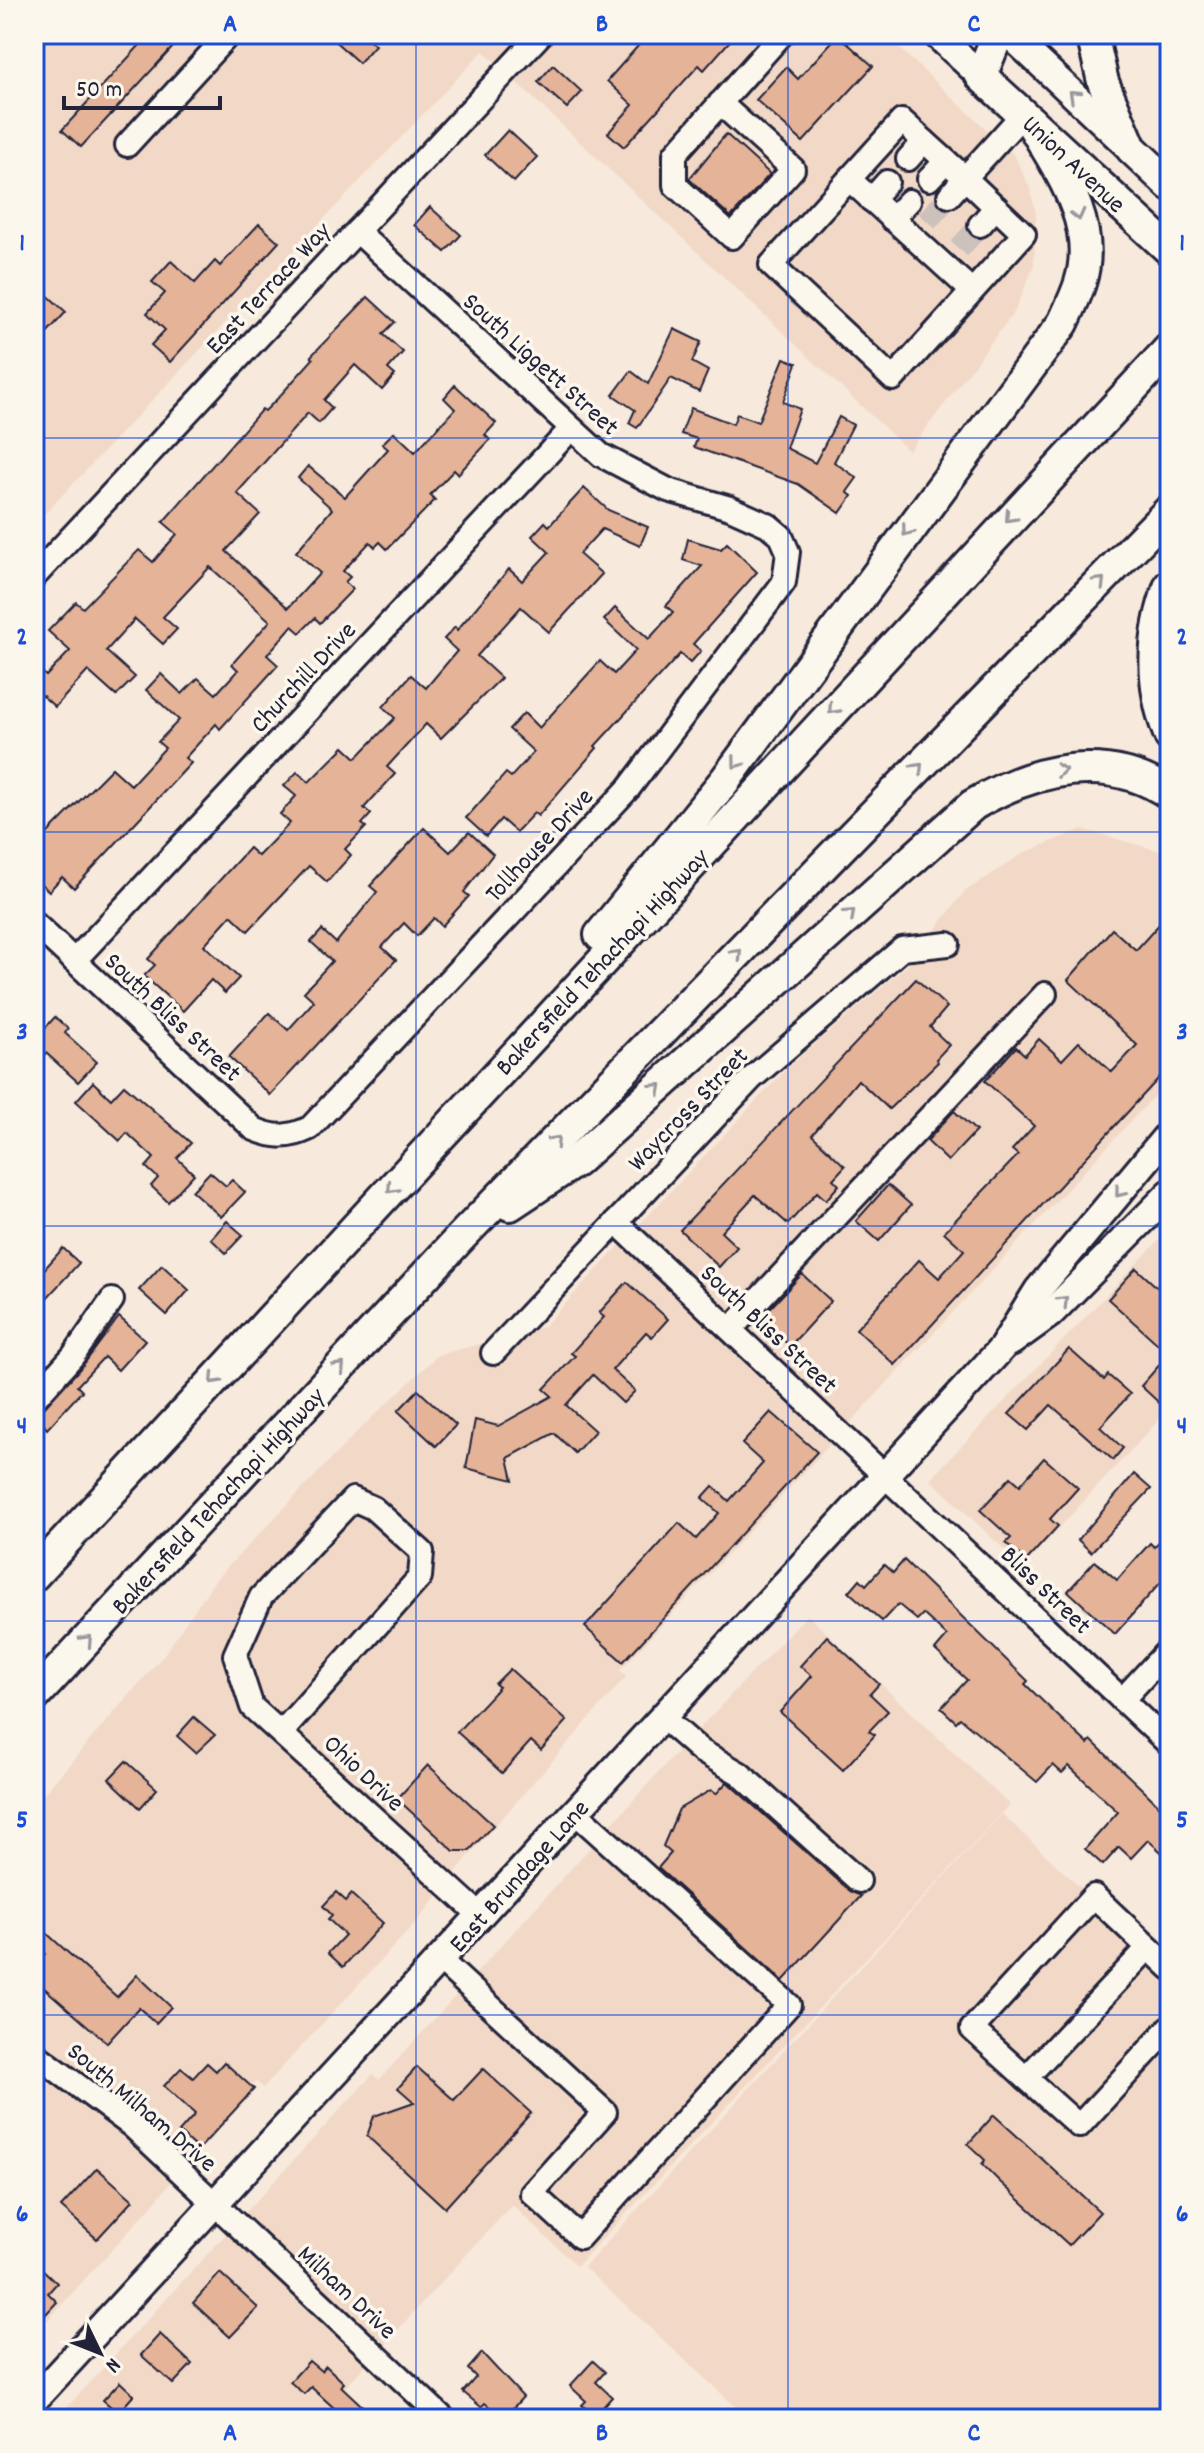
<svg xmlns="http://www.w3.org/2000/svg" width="1204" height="2453" viewBox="0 0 1204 2453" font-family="Dekko,sans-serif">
	<rect width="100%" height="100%" fill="#f7e9db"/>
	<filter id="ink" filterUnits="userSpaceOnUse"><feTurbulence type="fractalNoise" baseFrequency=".0125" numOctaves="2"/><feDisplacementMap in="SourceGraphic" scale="16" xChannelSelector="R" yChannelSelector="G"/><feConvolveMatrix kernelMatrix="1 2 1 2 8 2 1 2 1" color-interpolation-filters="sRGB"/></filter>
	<g filter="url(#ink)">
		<!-- built -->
		<g fill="#f2d9c7">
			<path d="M34,34H884L1014,155L1030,188L1036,214L1034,266L1015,311L909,451L483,51L34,525Z"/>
			<path d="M1082,829L1170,854V1079L620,1670L626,1677L467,1858L418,1920L263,2088L256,2081L147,2211L34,2335V1805L163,1656L216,1579L361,1428L438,1355L543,1327L789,1066L910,963L964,892L1024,853Z"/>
			<path d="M1170,1229V1408L1023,1567L930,1479Z"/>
			<path d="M807,1615L1010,1805L577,2266L512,2205L316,2419H56L373,2074L379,2080L690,1738Z"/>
			<path d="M1002,1814L1170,1971V2419H749L584,2267Z"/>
		</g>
		<!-- building -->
		<g fill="#e5b397" stroke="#22223b" stroke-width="2">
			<path d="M150,34H185L81,147L62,130Z"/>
			<path d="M327,34H363L375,45L359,63Z"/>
			<path d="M625,34H736L704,70L699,65L624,147L608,133L633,105L607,81L638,46Z"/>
			<path d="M838,35L873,66L803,142L756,100L786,67L798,79Z"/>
			<path d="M553,65L582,92L567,108L538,82Z"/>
			<path d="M508,130L537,157L514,182L485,155Z"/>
			<path d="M726,134L770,174L731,217L689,179Z"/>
			<path d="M430,207L461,235L445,252L414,225Z"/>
			<path d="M259,224L279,242L170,362L151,345L165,330L147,313L165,293L152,282L171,261L195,283L215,261L220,266Z"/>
			<path d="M34,283L66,312L34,347Z"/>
			<path d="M368,297L395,322L383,334L403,352L388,369L395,375L382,390L355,365L324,400L332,408L319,423L308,413L237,493L260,514L226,551L288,608L320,573L296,552L332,509L298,478L308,466L345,497L388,449L382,444L394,432L415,452L455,409L444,398L455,385L496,423L485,435L490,440L458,474L454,470L430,495L435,500L387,549L380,542L375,547L370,542L343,571L350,577L345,582L353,589L320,623L315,618L300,633L292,626L267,655L278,665L220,729L216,724L185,758L191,763L74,888L62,877L49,891L34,878V847L112,768L131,785L165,748L158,742L179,720L146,690L161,674L182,694L198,678L216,694L238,670L232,664L270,621L210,567L163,617L177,629L163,644L135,619L106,651L135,677L116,696L88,671L55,707L34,688V665L46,676L70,651L48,631L76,602L83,608L139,550L153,562L177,534L163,522L262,409L265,411L277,399L313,359L311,356Z"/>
			<path d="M674,329L701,342L692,362L708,371L699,392L671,378L637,428L629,423L635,410L613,395L631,371L648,384Z"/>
			<path d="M784,358L797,363L783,402L800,409L786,448L815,463L839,417L853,425L834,462L857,478L847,492L852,496L840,513L798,484L694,447L697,439L681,434L691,408L733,424L737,414L758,422Z"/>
			<path d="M584,488L608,510L648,527L640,546L602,529L579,554L602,574L549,632L521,607L477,656L501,678L441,738L426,724L387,767L395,774L364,808L371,814L362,824L366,827L345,849L351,855L327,882L309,866L248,931L231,915L204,945L239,978L225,993L211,980L183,1011L144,976L155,965L148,959L249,848L258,856L290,823L280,814L296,796L284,786L297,772L309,782L344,747L356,758L395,718L383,707L411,675L426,688L457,651L444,639L455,627L457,630L509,569L522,581L549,552L532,536L545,522L549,526Z"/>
			<path d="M688,539L721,549L727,543L757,572L693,644L701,651L690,663L680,654L595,746L597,748L538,816L534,813L516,832L501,819L486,836L466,818L506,773L511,777L534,752L509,729L524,713L539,728L600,661L614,674L636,650L604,620L615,608L649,639L673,612L666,606L702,566L683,560Z"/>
			<path d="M424,828L450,852L469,832L493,854L464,892L469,896L442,926L434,918L417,936L404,923L382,947L396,960L270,1095L229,1057L269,1013L288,1030L314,1001L304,992L332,961L311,942L322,930L336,943L377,892L370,886Z"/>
			<path d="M1170,912V1066L895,1365L856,1329L919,1260L939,1278L964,1250L944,1232L1018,1155L1012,1150L1034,1126L985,1081L1016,1047L1025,1055L1039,1039L1062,1060L1079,1042L1112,1072L1137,1045L1068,980L1112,929L1136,950Z"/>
			<path d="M916,979L947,1007L930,1027L949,1045L936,1059L938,1062L889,1109L858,1080L812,1135L845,1166L833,1179L839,1185L826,1200L817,1192L788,1224L755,1195L721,1232L737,1247L719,1267L680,1230Z"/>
			<path d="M55,1017L68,1029L65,1033L97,1062L78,1082L46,1053L34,1067V1020L44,1029Z"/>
			<path d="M93,1082L111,1099L124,1085L191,1143L177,1158L194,1174L168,1202L151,1186L158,1178L146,1167L154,1158L127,1133L120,1141L76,1101Z"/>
			<path d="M954,1111L976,1131L948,1161L927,1141Z"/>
			<path d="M210,1172L226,1186L232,1180L245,1192L221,1217L192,1191Z"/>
			<path d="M888,1185L911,1205L879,1241L856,1221Z"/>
			<path d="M227,1221L243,1235L226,1253L211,1239Z"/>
			<path d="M63,1248L79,1263L34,1312V1281Z"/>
			<path d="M162,1265L189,1290L167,1315L139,1290Z"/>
			<path d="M1136,1268L1170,1299V1413L1141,1386L1169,1354L1108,1299Z"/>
			<path d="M802,1274L831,1301L790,1346L760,1319Z"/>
			<path d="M627,1282L668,1319L652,1337L646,1332L612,1370L635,1391L623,1403L593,1375L566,1405L595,1431L575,1453L554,1433L508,1458L513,1480L466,1468L475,1420L498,1426L552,1396L544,1389L575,1356L571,1353L604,1317L599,1313Z"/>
			<path d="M119,1317L145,1340L118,1370L104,1357L77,1386L82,1391L47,1429L34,1413L44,1408L83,1365Z"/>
			<path d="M1069,1349L1104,1380L1108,1375L1130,1394L1100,1427L1123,1448L1113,1460L1051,1405L1028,1430L1009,1414Z"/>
			<path d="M418,1390L456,1425L436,1446L398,1411Z"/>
			<path d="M771,1412L817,1452L623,1662L585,1627L679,1523L696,1539L719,1513L702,1498L713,1486L729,1501L763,1463L742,1444Z"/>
			<path d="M1044,1458L1078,1488L1050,1519L1058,1526L1026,1561L1006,1543L1011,1538L980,1510L1011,1477L1020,1485Z"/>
			<path d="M1134,1474L1151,1489L1091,1552L1078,1540Z"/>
			<path d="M1170,1530V1572L1115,1634L1068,1591L1095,1561L1117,1580L1150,1543L1154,1547Z"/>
			<path d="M904,1560L1028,1681L1025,1684L1061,1719L1088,1744L1091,1740L1170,1816V1860L1148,1840L1131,1858L1119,1847L1103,1865L1085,1849L1118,1812L1069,1766L1062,1773L1053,1765L1037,1782L960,1718L956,1722L941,1708L967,1680L935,1650L947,1636L923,1614L917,1620L898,1604L882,1621L849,1592L860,1579L866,1585L884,1565L893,1573Z"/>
			<path d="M827,1636L879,1684L870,1694L888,1711L869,1731L875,1735L843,1770L780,1712L812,1676L800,1666Z"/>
			<path d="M510,1669L567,1721L541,1750L531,1741L502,1773L457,1732L499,1687L495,1684Z"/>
			<path d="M194,1717L215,1735L196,1753L177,1736Z"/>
			<path d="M126,1761L157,1789L140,1808L109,1779Z"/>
			<path d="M428,1765L493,1825L469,1851H454L397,1799Z"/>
			<path d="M727,1782L850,1891L861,1896L783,1981L658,1868L671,1853L663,1846L679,1809L711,1790L716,1794Z"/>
			<path d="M336,1892L346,1901L351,1894L383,1923L343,1967L328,1953L345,1935L328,1919L332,1915L323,1906Z"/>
			<path d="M43,1930L117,1997L137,1975L171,2007L156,2023L139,2008L107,2043L34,1979V1966L45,1954L34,1940Z"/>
			<path d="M224,2062L254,2089L198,2150L179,2132L195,2114L164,2086L181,2068L193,2078L207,2063L216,2071Z"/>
			<path d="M417,2067L454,2100L483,2069L531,2113L445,2208L367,2136L374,2116L414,2102L398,2088Z"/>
			<path d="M994,2115L1100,2212L1069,2245L999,2181L982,2164L985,2160L968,2144Z"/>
			<path d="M97,2168L133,2200L97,2239L61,2207Z"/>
			<path d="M41,2268L57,2283L48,2293L57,2302L34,2327V2276Z"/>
			<path d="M220,2273L258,2308L230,2337L193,2303Z"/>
			<path d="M160,2334L192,2364L173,2384L141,2355Z"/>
			<path d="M482,2353L523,2397L503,2419L485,2403L481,2407L463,2392L476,2377L468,2369Z"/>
			<path d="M309,2361L321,2371L326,2366L344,2383L341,2386L376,2419H346L311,2387L304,2394L290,2382Z"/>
			<path d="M593,2361L605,2372L596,2382L612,2397L594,2417L582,2405L586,2401L570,2386Z"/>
			<path d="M120,2382L134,2395L118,2413L103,2400Z"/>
		</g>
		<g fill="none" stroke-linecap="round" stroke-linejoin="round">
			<!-- minor-tunnel -->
			<g stroke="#ccc1bb" stroke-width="22" stroke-dasharray="22 11" stroke-linecap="butt">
				<path d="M927,221L949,196"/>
				<path d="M959,249L980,225"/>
			</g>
			<!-- minor casing -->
			<g stroke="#22223b" stroke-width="28">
				<g id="minor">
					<path d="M720,103L793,169L732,237L675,185V154L782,34"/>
					<path d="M127,145L229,34"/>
					<path d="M908,159L924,141"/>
					<path d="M849,179L972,291"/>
					<path d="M929,179L946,161"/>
					<path d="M949,196L965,178L902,121L771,265L893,379L1024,234L965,178L1023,114"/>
					<path d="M871,200L887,182"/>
					<path d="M892,219L909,201"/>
					<path d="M980,225L996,207"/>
					<path d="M34,577L541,34"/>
					<path d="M34,923L254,1129C275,1138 289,1138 310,1128L629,788L784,582L788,552L781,536L768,525L730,508L668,490L601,455L357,231"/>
					<path d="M74,961L570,430"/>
					<path d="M616,1222L1170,1745"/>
					<path d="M731,1329L1045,994"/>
					<path d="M493,1353L752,1078L902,949L948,944"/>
					<path d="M34,1399L73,1356L112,1300"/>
					<path d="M1122,1700L1170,1648"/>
					<path d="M662,1717L701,1751L739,1773L859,1881"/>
					<path d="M281,1733L420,1577L422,1552L373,1508L353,1499L261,1597L235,1655L252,1707L480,1915"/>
					<path d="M440,1960L605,2112L532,2193L580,2237L789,2005L575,1812"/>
					<path d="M1170,1968L1094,1896L972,2029L1079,2126L1170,2027"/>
					<path d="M34,2053L132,2126L444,2419"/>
					<path d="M1026,2078L1148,1948"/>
				</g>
			</g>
			<!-- major casing -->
			<g stroke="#22223b" stroke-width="32">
				<g id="major">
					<path d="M936,34L981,76"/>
					<path d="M1009,34L1128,146"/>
					<path d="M1011,1342L1050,1314L1170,1193"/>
					<path d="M34,2400L1002,1348L1038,1290L1170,1132"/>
				</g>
			</g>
			<!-- highway casing -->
			<g stroke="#22223b" stroke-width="36">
				<g id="highway">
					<path d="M998,34L981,76L1170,250"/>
					<path d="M1092,34L1103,82L1131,148L1170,185"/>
					<path d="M1170,585C1151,634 1150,687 1170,736"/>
					<path d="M600,935L726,779L1063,323C1069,310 1076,296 1080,283C1099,224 1058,169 1030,121"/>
					<path d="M510,1205L575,1162L973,805C1033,769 1108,751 1170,794"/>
					<path d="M34,1575L1170,348"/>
					<path d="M34,1697L462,1236L1170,510"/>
				</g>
			</g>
			<!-- minor -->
			<use href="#minor" stroke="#fbf7ec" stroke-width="22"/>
			<!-- major -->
			<use href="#major" stroke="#fbf7ec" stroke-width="26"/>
			<!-- highway -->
			<use href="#highway" stroke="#fbf7ec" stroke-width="30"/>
		</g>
		<!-- one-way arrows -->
		<defs><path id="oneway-chevron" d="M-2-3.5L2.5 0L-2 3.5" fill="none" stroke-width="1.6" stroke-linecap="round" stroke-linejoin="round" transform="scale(2)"/></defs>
		<g stroke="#99979c">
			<use href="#oneway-chevron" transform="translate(1074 95) rotate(-137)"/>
			<use href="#oneway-chevron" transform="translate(1078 215) rotate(76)"/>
			<use href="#oneway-chevron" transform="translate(1010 517) rotate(133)"/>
			<use href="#oneway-chevron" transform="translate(907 531) rotate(126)"/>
			<use href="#oneway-chevron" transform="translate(1100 582) rotate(-46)"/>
			<use href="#oneway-chevron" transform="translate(833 709) rotate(133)"/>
			<use href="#oneway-chevron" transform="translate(737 763) rotate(127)"/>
			<use href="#oneway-chevron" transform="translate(918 768) rotate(-46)"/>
			<use href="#oneway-chevron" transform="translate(1061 770) rotate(-7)"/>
			<use href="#oneway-chevron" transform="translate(850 914) rotate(-42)"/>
			<use href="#oneway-chevron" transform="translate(737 954) rotate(-46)"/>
			<use href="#oneway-chevron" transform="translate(657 1088) rotate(-42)"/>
			<use href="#oneway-chevron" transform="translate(555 1141) rotate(-46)"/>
			<use href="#oneway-chevron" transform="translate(392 1188) rotate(133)"/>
			<use href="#oneway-chevron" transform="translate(1120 1192) rotate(129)"/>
			<use href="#oneway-chevron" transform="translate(1063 1301) rotate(-45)"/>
			<use href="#oneway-chevron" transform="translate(340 1367) rotate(-47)"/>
			<use href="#oneway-chevron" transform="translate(215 1379) rotate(133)"/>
			<use href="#oneway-chevron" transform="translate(87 1640) rotate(-47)"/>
		</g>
	</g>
	<!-- grid -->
	<path fill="none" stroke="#1d4ed8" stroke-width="2" stroke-opacity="0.55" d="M416,34V2419M788,34V2419M34,438H1170M34,832H1170M34,1226H1170M34,1621H1170M34,2015H1170"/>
	<g text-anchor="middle" stroke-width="7" stroke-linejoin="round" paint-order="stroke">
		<!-- street labels -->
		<g font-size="26" fill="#22223b" stroke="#fbf7ec">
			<text transform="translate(1075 163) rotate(43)" y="9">Union Avenue</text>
			<text transform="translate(267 287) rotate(-47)" y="9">East Terrace Way</text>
			<text transform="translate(542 363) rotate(42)" y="9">South Liggett Street</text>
			<text transform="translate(302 676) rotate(-47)" y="9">Churchill Drive</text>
			<text transform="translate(538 844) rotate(-47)" y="9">Tollhouse Drive</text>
			<text transform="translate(601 961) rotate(-47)" y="9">Bakersfield Tehachapi Highway</text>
			<text transform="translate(174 1016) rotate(43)" y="9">South Bliss Street</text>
			<text transform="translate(687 1108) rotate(-46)" y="9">Waycross Street</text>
			<text transform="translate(770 1328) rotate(43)" y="9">South Bliss Street</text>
			<text transform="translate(217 1500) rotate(-47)" y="9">Bakersfield Tehachapi Highway</text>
			<text transform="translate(1047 1589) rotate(44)" y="9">Bliss Street</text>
			<text transform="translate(365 1772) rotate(43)" y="9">Ohio Drive</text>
			<text transform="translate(518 1875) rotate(-48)" y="9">East Brundage Lane</text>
			<text transform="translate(143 2106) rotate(40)" y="9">South Milham Drive</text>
			<text transform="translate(348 2291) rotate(43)" y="9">Milham Drive</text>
		</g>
	</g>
	<!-- margin -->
	<rect width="1204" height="2453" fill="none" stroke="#fbf7ec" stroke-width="88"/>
	<!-- north arrow -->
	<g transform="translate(100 2353) rotate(133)" stroke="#fbf7ec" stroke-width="6" paint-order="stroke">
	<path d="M0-6L14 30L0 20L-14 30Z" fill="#22223b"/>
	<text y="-12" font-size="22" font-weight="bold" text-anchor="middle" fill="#22223b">N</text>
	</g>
	<!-- scale -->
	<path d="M64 96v12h156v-12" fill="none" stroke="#22223b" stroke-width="4"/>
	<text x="76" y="96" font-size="24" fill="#22223b" stroke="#fbf7ec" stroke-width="6" paint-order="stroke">50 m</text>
	<rect x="44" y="44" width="1116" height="2365" fill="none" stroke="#1d4ed8" stroke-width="3"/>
	<g font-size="26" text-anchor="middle" font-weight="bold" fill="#1d4ed8">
		<text x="230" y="31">A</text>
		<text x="602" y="31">B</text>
		<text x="974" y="31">C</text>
		<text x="22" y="250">1</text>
		<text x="1182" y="250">1</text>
		<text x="22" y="644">2</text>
		<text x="1182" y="644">2</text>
		<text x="22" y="1039">3</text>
		<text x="1182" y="1039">3</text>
		<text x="22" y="1433">4</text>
		<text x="1182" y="1433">4</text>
		<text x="22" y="1827">5</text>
		<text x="1182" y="1827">5</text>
		<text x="22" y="2221">6</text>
		<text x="1182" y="2221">6</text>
		<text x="230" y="2440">A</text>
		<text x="602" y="2440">B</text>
		<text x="974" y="2440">C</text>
	</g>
</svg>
